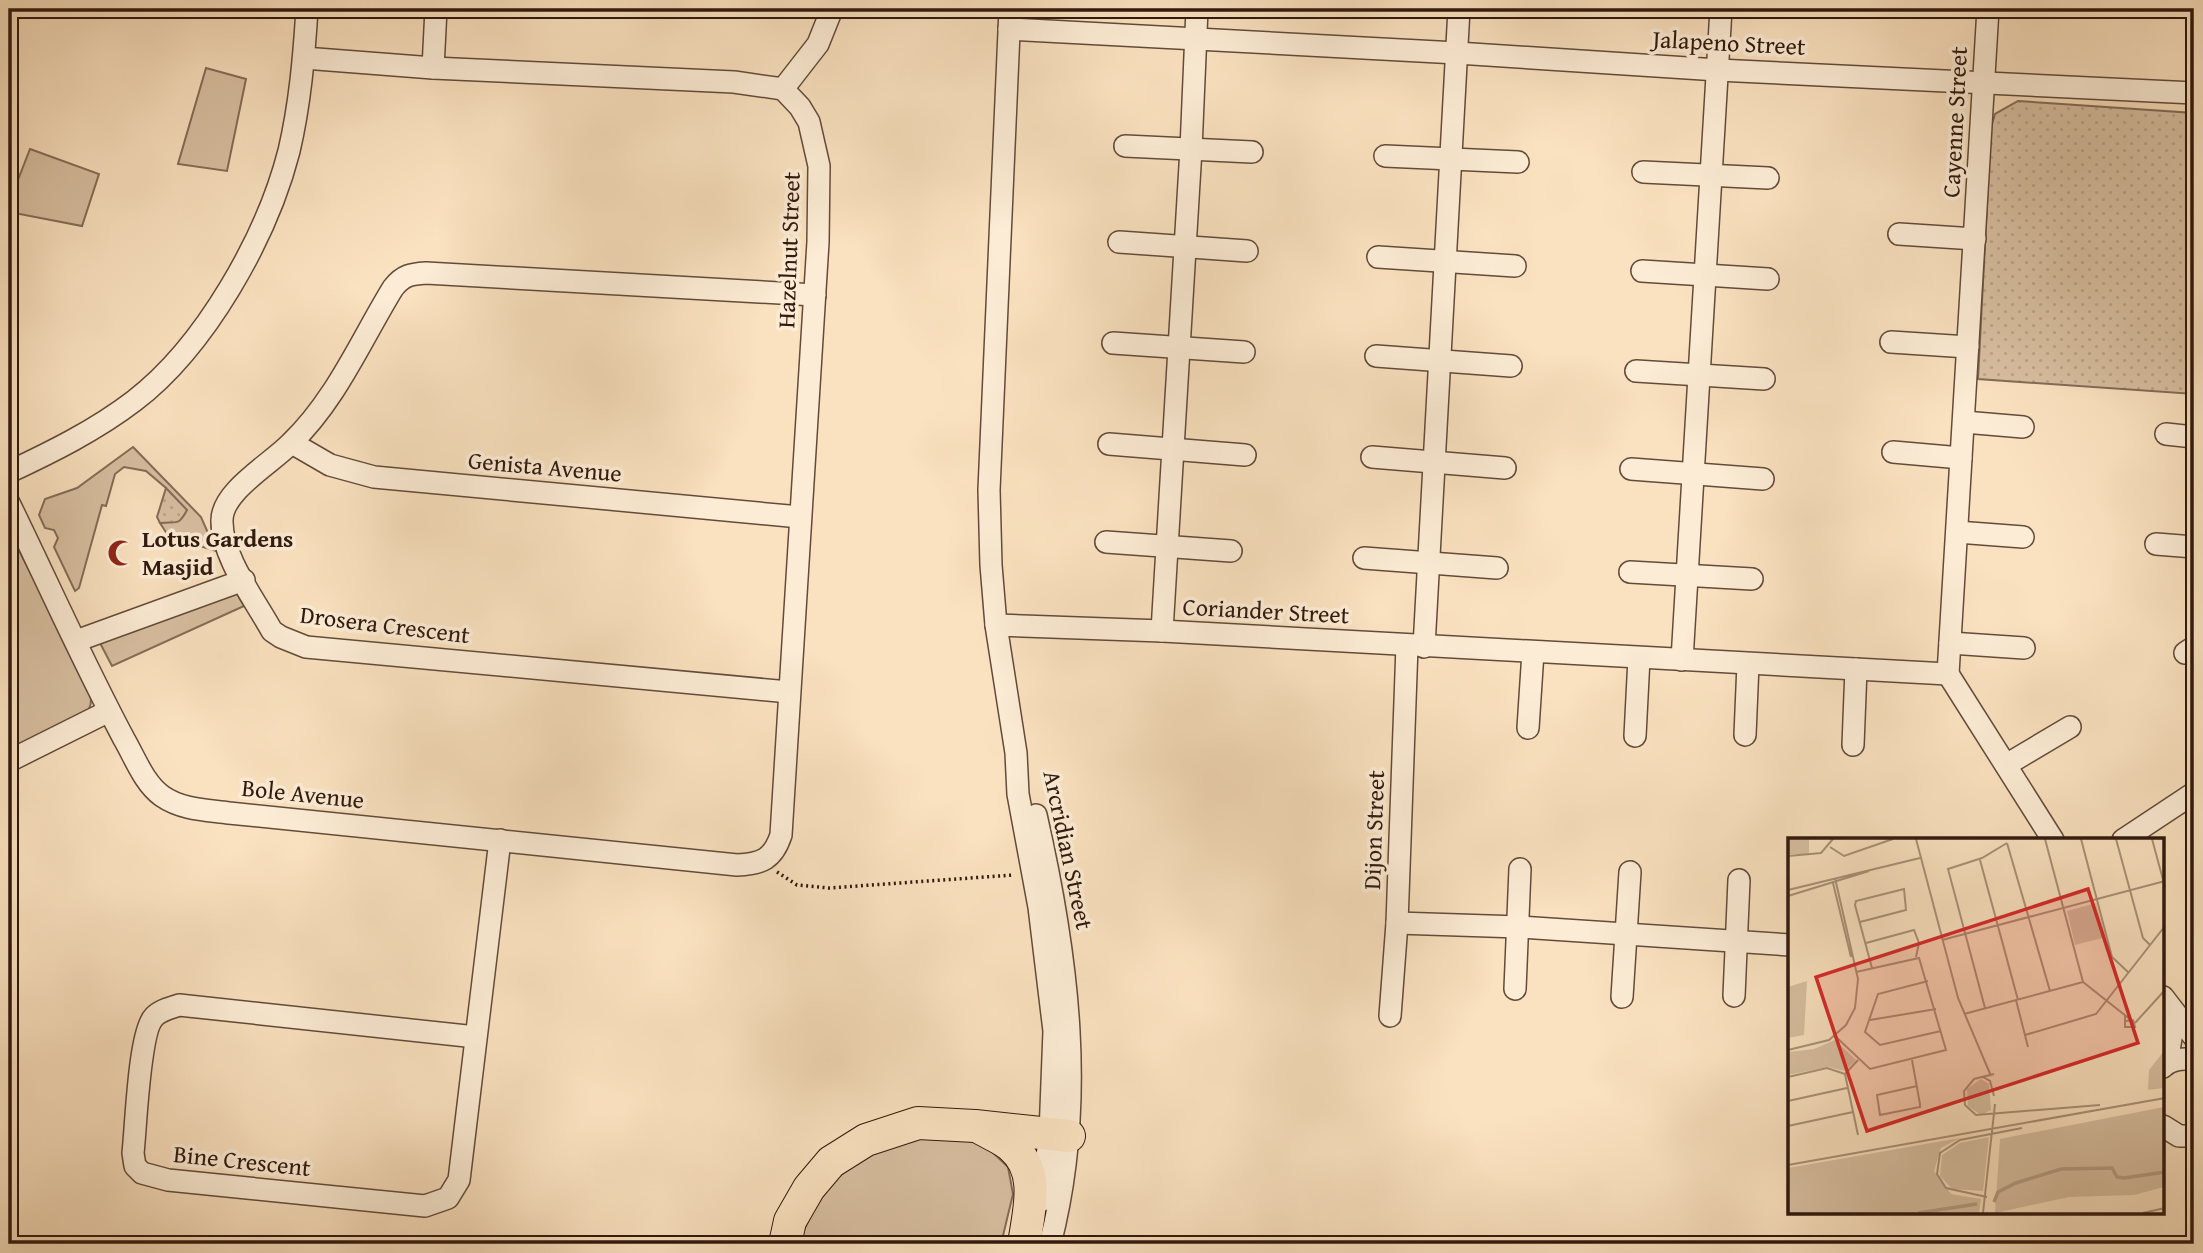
<svg xmlns="http://www.w3.org/2000/svg" width="2203" height="1253" viewBox="0 0 2203 1253" font-family="'Gentium Book Plus',serif">
	<defs>
		<pattern id="park-dots" width="8" height="8" patternUnits="userSpaceOnUse" patternTransform="scale(1.75)"><rect width="8" height="8" fill="#d8bfa1"/><path d="M2 2h.1M6 6h.1" fill="none" stroke="#baa489" stroke-width="1.8" stroke-linecap="round"/></pattern>
	</defs>
	<rect width="100%" height="100%" fill="#fae1bf"/>
	<filter id="stains"><feTurbulence type="fractalNoise" baseFrequency=".00286" numOctaves="4"/><feColorMatrix values="0 0 0 0 .2 0 0 0 0 .09 0 0 0 0 .02 0 0 0 .5 -.17"/></filter>
	<radialGradient id="worn" r=".72"><stop offset=".6" stop-color="#630" stop-opacity="0"/><stop offset="1" stop-color="#630" stop-opacity=".3"/></radialGradient>
	<!-- grass -->
	<g fill="#d8bfa1" stroke="#846c58" stroke-width="2">
		<path d="M206,68L246,79L227,171L178,164Z"/>
		<path d="M30,149L99,174L82,226L9,212V203Z"/>
		<path d="M133,447L201,517L216,551L169,537L160,523L166,522V488L146,471L124,467L115,474L106,506L102,505L79,588L75,591L54,547L58,538L54,530L45,528L39,515L45,499L77,488Z"/>
		<path d="M9,531L89,687C92,699 93,710 81,717L9,749Z"/>
		<path d="M235,590L244,606L112,666L100,643Z"/>
		<path d="M926,1136L966,1138L987,1147L1008,1167L1013,1194L1001,1244H799C811,1207 833,1174 868,1155C885,1146 908,1142 926,1136Z"/>
	</g>
	<!-- park -->
	<g fill="url(#park-dots)" stroke="#846c58" stroke-width="2">
		<path d="M2018,101L2194,113V394L1978,379L1991,127L1995,114Z"/>
		<path d="M166,488L187,510C178,527 177,521 160,523L157,517Z"/>
	</g>
	<g fill="none" stroke-linecap="round" stroke-linejoin="round">
		<!-- minor casing -->
		<g stroke="#624b3a" stroke-width="24">
			<g id="minor">
				<path d="M1010,9L989,490L991,565L996,625L1016,753L1018,794L1039,907L1054,1031L1050,1134L1041,1201"/>
				<path d="M1009,29L1457,53L1718,70L2194,93"/>
				<path d="M433,68L436,9"/>
				<path d="M783,89L818,44L832,9"/>
				<path d="M1125,146L1252,152"/>
				<path d="M1385,156L1518,162"/>
				<path d="M1643,172L1768,178"/>
				<path d="M1899,234L1975,239"/>
				<path d="M1119,242L1247,251"/>
				<path d="M1378,257L1515,266"/>
				<path d="M1642,271L1768,279"/>
				<path d="M1891,342L1968,347"/>
				<path d="M1113,343L1244,352"/>
				<path d="M1376,356L1511,366"/>
				<path d="M1636,371L1764,379"/>
				<path d="M1964,422L2023,427"/>
				<path d="M2166,434L2194,437"/>
				<path d="M292,443L330,465L374,477L800,517"/>
				<path d="M1109,444L1245,455"/>
				<path d="M1893,452L1961,458"/>
				<path d="M1372,457L1505,468"/>
				<path d="M1631,469L1763,479"/>
				<path d="M9,472C52,452 96,430 134,401C205,347 267,237 289,151C300,104 304,57 307,9"/>
				<path d="M9,503C47,581 83,662 124,739C135,758 144,783 162,796C182,810 207,810 229,813L737,865C762,864 773,859 781,835L818,242L819,166L809,122L800,107L783,89L734,82L433,68L304,58"/>
				<path d="M1957,532L2023,537"/>
				<path d="M1106,542L1231,551"/>
				<path d="M2156,544L2194,547"/>
				<path d="M1364,558L1497,568"/>
				<path d="M1630,572L1752,579"/>
				<path d="M996,625L1162,631L1948,674"/>
				<path d="M1162,631L1191,149L1197,9"/>
				<path d="M76,641L244,580"/>
				<path d="M1950,643L2024,648"/>
				<path d="M1424,647L1459,9"/>
				<path d="M2185,653L2194,647"/>
				<path d="M1682,660L1721,9"/>
				<path d="M1948,674L1988,9"/>
				<path d="M1948,674L2053,840"/>
				<path d="M789,692L306,647L281,637L272,631C255,600 221,556 222,520C222,491 272,463 291,443C336,400 361,340 393,288C403,275 411,274 426,273L815,295"/>
				<path d="M1528,728L1533,652"/>
				<path d="M1745,735L1748,664"/>
				<path d="M1635,736L1639,658"/>
				<path d="M1853,745L1856,669"/>
				<path d="M9,761L109,711"/>
				<path d="M2006,765L2070,727"/>
				<path d="M1036,815C1068,956 1087,1102 1050,1244"/>
				<path d="M2123,840L2194,793"/>
				<path d="M1397,923L1519,927L1790,945"/>
				<path d="M1515,989L1520,869"/>
				<path d="M1734,996L1739,880"/>
				<path d="M1622,997L1630,872"/>
				<path d="M2163,997L2194,1037"/>
				<path d="M1390,1016L1397,923L1407,646"/>
				<path d="M476,1037L179,1005C171,1008 160,1010 154,1017C139,1032 136,1127 133,1153L135,1166L142,1173L168,1180L425,1206L448,1198L459,1180L500,840"/>
				<path d="M2167,1062L2175,1015"/>
				<path d="M2163,1067C2171,1059 2184,1058 2194,1060"/>
				<path d="M2163,1126L2179,1136H2194"/>
			</g>
		</g>
		<!-- highway casing -->
		<g stroke="#30190e" stroke-width="34">
			<g id="highway">
				<path d="M982,1129C991,1134 1003,1139 1011,1146C1041,1171 1029,1210 1024,1244"/>
				<path d="M785,1244L790,1221L809,1188L831,1162L866,1140L918,1123L975,1126L1069,1136"/>
			</g>
		</g>
		<!-- path -->
		<path stroke="#30190e" stroke-width="3.5" stroke-dasharray="2 3.5" stroke-linecap="butt" d="M777,872L797,885L829,888L1013,875"/>
		<!-- minor -->
		<use href="#minor" stroke="#fcecd5" stroke-width="21"/>
		<!-- highway -->
		<use href="#highway" stroke="#fae1bf" stroke-width="32"/>
	</g>
	<!-- icons -->
	<defs>
		<g id="mosque-bare" transform="scale(2.1)"><path d="M3.5-4.9A6 6 0 1 0 3.5 4.9A5 5 0 1 1 3.5-4.9Z" fill="#8f2418" stroke="#fcecd5" stroke-width="2.5" paint-order="stroke"/></g>
	</defs>
	<g fill-rule="evenodd">
		<use href="#mosque-bare" x="121" y="553"/>
	</g>
	<g text-anchor="middle" stroke-width="7" stroke-linejoin="round" paint-order="stroke">
		<!-- street labels -->
		<g font-size="24" fill="#30190e" stroke="#fcecd5">
			<text transform="translate(1729 43) rotate(3)" y="8">Jalapeno Street</text>
			<text transform="translate(1955 122) rotate(-87)" y="8">Cayenne Street</text>
			<text transform="translate(789 250) rotate(-88)" y="8">Hazelnut Street</text>
			<text transform="translate(545 467) rotate(5)" y="8">Genista Avenue</text>
			<text transform="translate(1266 611) rotate(3)" y="8">Coriander Street</text>
			<text transform="translate(385 625) rotate(7)" y="8">Drosera Crescent</text>
			<text transform="translate(303 794) rotate(6)" y="8">Bole Avenue</text>
			<text transform="translate(1374 830) rotate(-88)" y="8">Dijon Street</text>
			<text transform="translate(1068 850) rotate(78)" y="8">Arcridian Street</text>
			<text transform="translate(242 1161) rotate(6)" y="8">Bine Crescent</text>
		</g>
		<!-- poi labels -->
		<g font-size="24" font-weight="bold" fill="#30190e" stroke="#fcecd5" text-anchor="start">
			<text x="142" y="547">Lotus Gardens<tspan x="142" dy="28">Masjid</tspan></text>
		</g>
	</g>
	<!-- overview -->
	<g transform="translate(1788 838)">
		<rect width="376" height="376" fill="#fae1bf"/>
		<path d="M19,143L16,197L0,200V149ZM47,202L68,222L57,233L40,229L0,237V214L26,211ZM376,213V250L360,252L361,232ZM193,241L201,246L203,272L193,277L180,268L179,251ZM376,269V349L346,357L281,359L207,375L212,301ZM201,299L195,353L164,351L152,338L154,317L172,305ZM172,300L153,310L146,333L163,356L193,361L191,375H0V330Z" fill="#d8bfa1"/>
		<path d="M0,1H21V16H0ZM308,65L318,99L287,107L279,73Z" fill="#d8bfa1"/>
		<path fill="none" stroke="#b59d83" stroke-width="3.5" d="M206,364L210,354L228,345L273,331L324,330L329,339L336,340L377,334M130,375L189,366"/>
		<path fill="none" stroke="#a99178" stroke-width="2" d="M128,1L170,160L203,238M257,1L295,144M293,1L324,119L341,135M328,1L355,100L362,107M364,1L377,49M219,5L262,153M42,9L56,18L105,1M0,18L33,15L45,1M192,22L230,162M45,45L63,119M0,52L132,20M0,58L81,33M72,84L118,72L116,51L68,63L67,67L84,130M154,102L377,43M78,105L126,92L131,105L128,119M140,143L90,156L77,194L92,207L153,193M295,144L343,182M228,162L240,209M197,170L160,31L194,20L219,5M176,176L295,144M337,177V189H347L345,182L338,183M82,182L148,171M347,185L377,152M237,197L308,176L377,88M47,198L82,231L158,212L131,120L68,134M0,212L41,202L58,187L67,170L70,141L47,40M124,222L132,266V269L92,277L89,257L129,248M206,236L186,241L176,253L177,267L188,277L312,267M0,239L39,230L57,236M195,239L202,243L206,258M0,263L59,250M0,288L65,274M70,297L57,236L70,222M0,327L377,260M199,359L158,350L149,336L152,315L172,302L234,290M195,375L207,266M355,375L377,370"/>
		<path fill="#d62828" fill-opacity="0.15" stroke="#d62828" stroke-width="3.5" d="M300,51L350,205L79,293L28,139Z"/>
		<rect width="376" height="376" fill="none" stroke="#30190e" stroke-width="3.5"/>
	</g>
	<!-- margin -->
	<rect width="2203" height="1253" fill="none" stroke="#fae1bf" stroke-width="35"/>
	<rect x="10" y="10" width="2182" height="1232" fill="none" stroke="#30190e" stroke-width="3.5"/>
	<rect x="18" y="18" width="2168" height="1218" fill="none" stroke="#30190e" stroke-width="2"/>
	<rect width="100%" height="100%" filter="url(#stains)"/>
	<rect width="100%" height="100%" fill="url(#worn)"/>
</svg>
